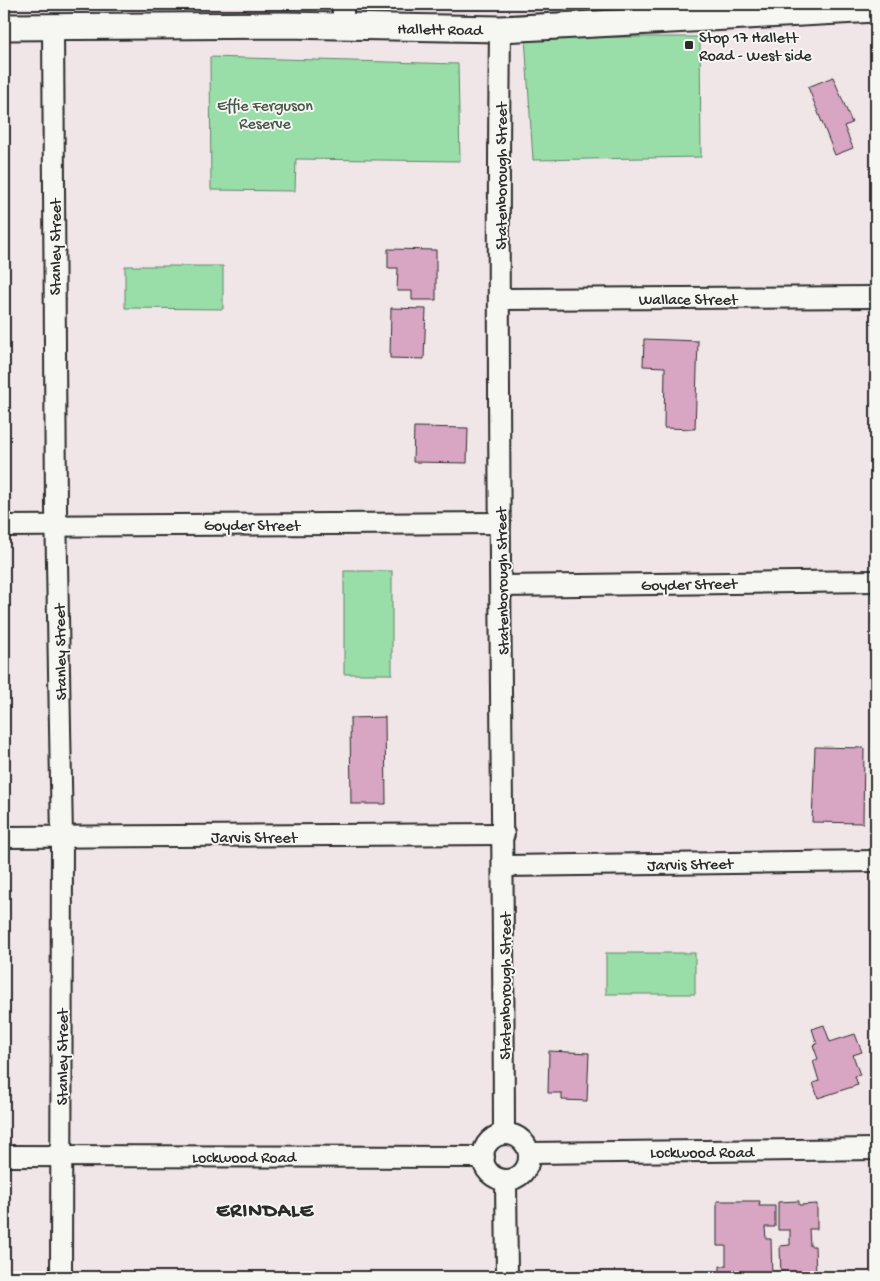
<svg xmlns="http://www.w3.org/2000/svg" width="880" height="1281" viewBox="0 0 880 1281" font-family="'Gochi Hand',sans-serif">
	<rect width="100%" height="100%" fill="#f0e6e8"/>
	<filter id="ink" filterUnits="userSpaceOnUse"><feTurbulence type="fractalNoise" baseFrequency=".02" numOctaves="2"/><feDisplacementMap in="SourceGraphic" scale="10" xChannelSelector="R" yChannelSelector="G"/><feConvolveMatrix kernelMatrix="1 2 1 2 8 2 1 2 1" color-interpolation-filters="sRGB"/></filter>
	<g filter="url(#ink)">
		<!-- built -->
		<path fill="#e9d2dd" d="M400,4H805L804,11L403,6Z"/>
		<!-- green -->
		<g fill="#99dda9" stroke="#62846a">
			<path d="M525,37H700L701,157L533,160Z"/>
			<path d="M210,57L458,64L460,161L296,159L295,191L211,190Z"/>
			<path d="M125,266H223V309L125,308Z"/>
			<rect x="344" y="571" width="48" height="103"/>
			<rect x="606" y="953" width="89" height="41"/>
		</g>
		<!-- building -->
		<g fill="#d8a5c2" stroke="#2b2b2b">
			<path d="M833,77L852,123L844,126L853,148L835,155L808,87Z"/>
			<path d="M388,249L436,250V300H412V291H397L398,268H388Z"/>
			<path d="M391,308L426,309L424,359L390,358Z"/>
			<path d="M644,339L698,341L695,429L664,428L665,367L643,366Z"/>
			<path d="M414,427L468,428L467,463L413,462Z"/>
			<path d="M385,717L386,804H351L350,718Z"/>
			<path d="M815,747L864,748L863,823L812,822Z"/>
			<path d="M824,1025L830,1042L855,1034L862,1052L853,1055L860,1075L855,1076L858,1085L818,1098L813,1083L819,1081L813,1061L818,1059L813,1045L817,1044L812,1029Z"/>
			<path d="M549,1051L589,1053L587,1101L562,1100V1093H548Z"/>
			<path d="M717,1201H760L759,1206H775V1227H765L766,1239H771L772,1277H720V1266H726V1246H717Z"/>
			<path d="M799,1201V1205L817,1204V1229H809L810,1246H815L816,1277H781L780,1246L790,1245V1230H778V1202Z"/>
		</g>
		<g fill="none" stroke-linecap="round" stroke-linejoin="round">
			<!-- minor casing -->
			<g stroke="#2b2b2b" stroke-width="24">
				<g id="minor">
					<path d="M343,25V4"/>
					<path d="M53,27L56,507L62,837L61,1277"/>
					<path d="M500,29C496,397 503,766 504,1134"/>
					<path d="M500,299L876,297"/>
					<path d="M4,526L500,523"/>
					<path d="M502,586L876,581"/>
					<path d="M4,837L504,834"/>
					<path d="M504,866L876,861"/>
					<circle cx="506" cy="1157" r="23"/>
					<path d="M529,1153L876,1149"/>
					<path d="M4,1156L484,1157"/>
					<path d="M506,1180L507,1277"/>
				</g>
			</g>
			<!-- major casing -->
			<g stroke="#2b2b2b" stroke-width="29">
				<path id="major" d="M4,27L284,25L500,29L876,9"/>
			</g>
			<!-- minor -->
			<use href="#minor" stroke="#f6f6f2" stroke-width="20"/>
			<!-- major -->
			<use href="#major" stroke="#f6f6f2" stroke-width="25"/>
		</g>
	</g>
	<!-- markers -->
	<rect fill="#2b2b2b" stroke="#f6f6f2" stroke-width="2" x="684" y="40" width="10" height="10" rx="2.5"/>
	<g text-anchor="middle" stroke-width="4" stroke-linejoin="round" paint-order="stroke">
		<!-- street labels -->
		<g font-size="16" fill="#2b2b2b" stroke="#f6f6f2">
			<text transform="translate(440 28) rotate(1)" y="6">Hallett Road</text>
			<text transform="translate(500 176) rotate(-90)" y="6">Statenborough Street</text>
			<text transform="translate(54 247) rotate(-90)" y="6">Stanley Street</text>
			<text x="688" y="304">Wallace Street</text>
			<text x="252" y="530">Goyder Street</text>
			<text transform="translate(501 581) rotate(-91)" y="6">Statenborough Street</text>
			<text transform="translate(689 583) rotate(-1)" y="6">Goyder Street</text>
			<text transform="translate(59 652) rotate(-91)" y="6">Stanley Street</text>
			<text x="254" y="842">Jarvis Street</text>
			<text transform="translate(690 863) rotate(-1)" y="6">Jarvis Street</text>
			<text transform="translate(504 986) rotate(-90)" y="6">Statenborough Street</text>
			<text transform="translate(61 1057) rotate(-90)" y="6">Stanley Street</text>
			<text x="702" y="1157">Lockwood Road</text>
			<text x="244" y="1162">Lockwood Road</text>
		</g>
		<!-- poi labels -->
		<g font-size="16" fill="#2b2b2b" stroke="#f6f6f2" text-anchor="start">
			<text x="699" y="42">Stop 17 Hallett<tspan x="699" dy="18">Road - West side</tspan></text>
		</g>
		<!-- park labels -->
		<g font-size="16" fill="#46584a" stroke="#f6f6f2">
			<text x="265" y="110">Effie Ferguson<tspan x="265" dy="18">Reserve</tspan></text>
		</g>
		<!-- district labels -->
		<g font-size="21" font-weight="bold" letter-spacing="1" fill="#2b2b2b" stroke="#f6f6f2">
			<text x="265" y="1216">ERINDALE</text>
		</g>
	</g>
	<!-- margin -->
	<rect width="880" height="1281" fill="none" stroke="#f6f6f2" stroke-width="20"/>
	<rect x="10" y="10" width="860" height="1261" fill="none" stroke="#2b2b2b" stroke-width="2" filter="url(#ink)"/>
</svg>
